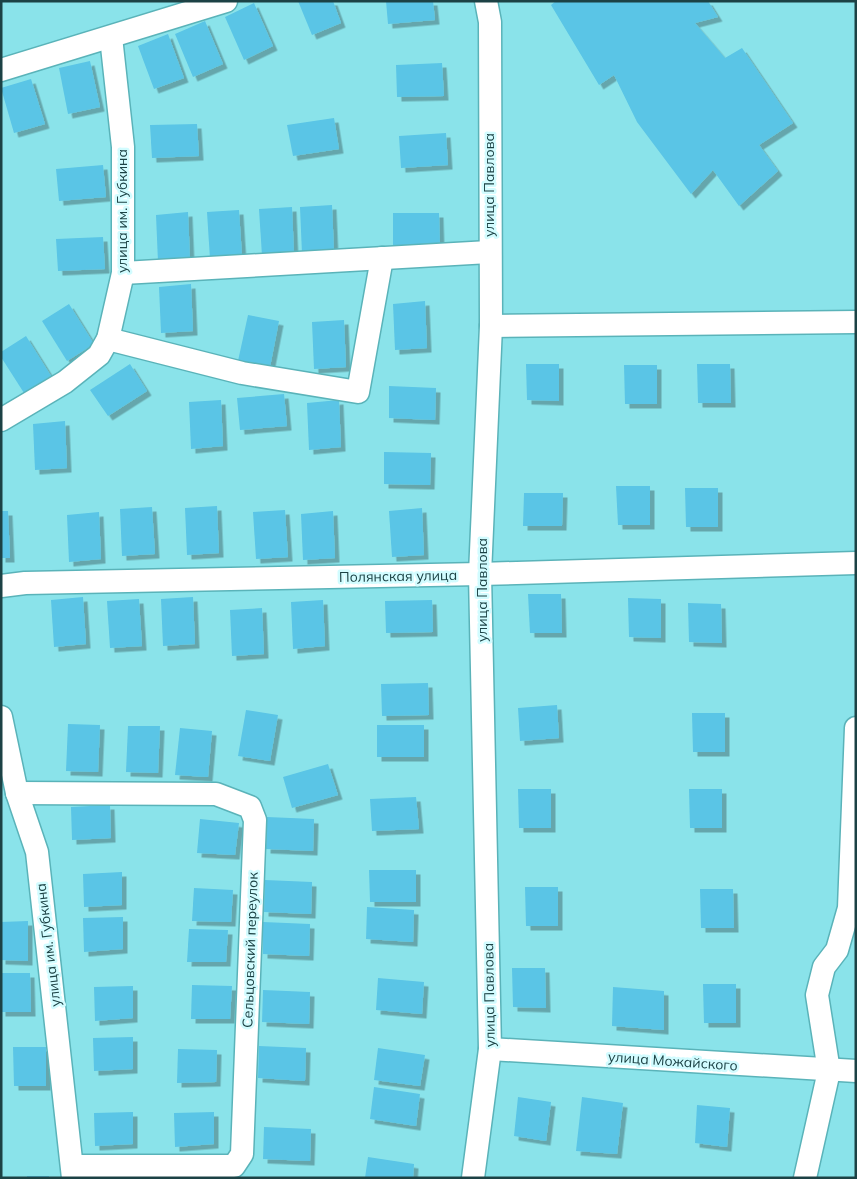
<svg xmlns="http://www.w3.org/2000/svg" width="857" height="1179" viewBox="0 0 857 1179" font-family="Mulish,sans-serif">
	<defs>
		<filter id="shadow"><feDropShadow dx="4.5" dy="4.5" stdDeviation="0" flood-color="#0004"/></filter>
	</defs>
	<rect width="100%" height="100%" fill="#8ae3ea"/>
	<!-- building -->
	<g fill="#5ac5e6" filter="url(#shadow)">
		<path d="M298,1H333L341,23L312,35Z"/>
		<path d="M386,1H433L435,20L388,24Z"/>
		<path d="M556,1H708L718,17L695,23L725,58L742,48L793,123L759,145L778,171L739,206L713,170L691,194L637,122L614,75L599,85L551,5Z"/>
		<path d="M254,3L273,46L244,60L225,17Z"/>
		<path d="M205,21L223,64L193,77L175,34Z"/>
		<path d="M168,34L184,78L154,89L138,46Z"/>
		<path d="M90,61L100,107L68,114L59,68Z"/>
		<path d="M442,63L444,96L397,97L396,65Z"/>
		<path d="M31,79L45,124L14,133L1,88Z"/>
		<path d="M334,118L339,149L293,156L287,125Z"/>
		<path d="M197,124L199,156L152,158L150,125Z"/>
		<path d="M446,133L448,165L401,168L399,136Z"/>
		<path d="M103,165L106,197L59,201L56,169Z"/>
		<path d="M332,205L334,252L302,254L300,207Z"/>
		<path d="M292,207L294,254L262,256L259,209Z"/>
		<path d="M239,210L242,257L210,259L207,212Z"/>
		<path d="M188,212L190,259L158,262L156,215Z"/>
		<path d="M393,213H439L440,246L393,245Z"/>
		<path d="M103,237L105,269L58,271L56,239Z"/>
		<path d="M191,284L193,331L161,333L159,287Z"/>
		<path d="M425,301L427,348L395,350L393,304Z"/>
		<path d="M69,304L94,344L67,361L42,321Z"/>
		<path d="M248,315L279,321L270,367L238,361Z"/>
		<path d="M344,320L346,367L314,369L312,322Z"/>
		<path d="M26,336L51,376L24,393L1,357V352Z"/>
		<path d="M130,364L147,391L108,416L90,390Z"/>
		<path d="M526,364H559V401L527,400Z"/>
		<path d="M697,364H730L731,403H698Z"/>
		<path d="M624,365H657V404H625Z"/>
		<path d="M389,386L436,388L435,420L389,418Z"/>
		<path d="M284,394L287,426L240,430L237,398Z"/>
		<path d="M221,400L223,446L191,449L189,402Z"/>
		<path d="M339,400L341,447L309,450L307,403Z"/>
		<path d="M65,421L67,468L35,470L33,424Z"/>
		<path d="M384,452L431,453L430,485L384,484Z"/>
		<path d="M616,486H650V525H618Z"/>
		<path d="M685,488H718V527H686Z"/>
		<path d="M524,493H563L562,526H523Z"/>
		<path d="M217,506L219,553L187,555L185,508Z"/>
		<path d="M152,507L155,554L122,556L120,509Z"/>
		<path d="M422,508L424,555L392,557L389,511Z"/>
		<path d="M285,510L288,557L256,559L253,512Z"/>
		<path d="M1,511H8L10,558H1Z"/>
		<path d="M333,511L335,558L303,560L301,514Z"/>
		<path d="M99,512L101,559L69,562L67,515Z"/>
		<path d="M528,594H561L562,633H530Z"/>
		<path d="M83,597L86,644L54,647L51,600Z"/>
		<path d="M193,597L195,644L163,646L161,599Z"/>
		<path d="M628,598L661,599V638L629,637Z"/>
		<path d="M139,599L142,646L110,648L107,601Z"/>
		<path d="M323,600L325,646L293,649L291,602Z"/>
		<path d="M432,600L433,632L386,633L385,601Z"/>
		<path d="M688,603L721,604L722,643L689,642Z"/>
		<path d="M262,608L264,654L232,656L230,610Z"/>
		<path d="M428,683L429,715L382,716L381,684Z"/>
		<path d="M557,705L559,738L520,741L518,708Z"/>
		<path d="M246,710L278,715L270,761L238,756Z"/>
		<path d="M692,713H725V752H693Z"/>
		<path d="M68,724L100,725L98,772L66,771Z"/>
		<rect x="377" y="725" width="47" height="32"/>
		<path d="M128,726H160L158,773L126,772Z"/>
		<path d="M180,728L212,731L208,777L175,775Z"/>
		<path d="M328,764L338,795L292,808L283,777Z"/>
		<path d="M518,789H551V828H519Z"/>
		<path d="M689,789H722V828H690Z"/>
		<path d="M416,797L419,829L372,831L370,799Z"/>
		<path d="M110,805L111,838L72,840L71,807Z"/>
		<path d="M267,817L314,819L313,851L266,849Z"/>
		<path d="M200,819L239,823L235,855L197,853Z"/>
		<path d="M369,870H416V902H370Z"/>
		<path d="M122,872V905L84,907L83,874Z"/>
		<path d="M265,880L312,882L311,914L264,912Z"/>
		<path d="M525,887H558V926H526Z"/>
		<path d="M194,888L233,890L231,922L192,921Z"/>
		<path d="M700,889H733L734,928H701Z"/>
		<path d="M367,907L414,910L413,942L366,939Z"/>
		<path d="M123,917V949L84,952L83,918Z"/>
		<path d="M28,921V961L1,960V922Z"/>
		<path d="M263,922L310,924L309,956L263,954Z"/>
		<path d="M189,929L228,930L226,962H187Z"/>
		<path d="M512,968H545L546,1008L513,1007Z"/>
		<path d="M1,973H30L31,1012H1Z"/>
		<path d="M378,978L424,982L422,1014L376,1010Z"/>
		<path d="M703,984H736V1023H704Z"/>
		<path d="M192,985L232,986L230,1019H191Z"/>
		<path d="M133,986V1018L95,1021L94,987Z"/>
		<path d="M613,987L664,991V1030L612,1026Z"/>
		<path d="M263,990L310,992L309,1024L262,1022Z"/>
		<path d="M133,1037V1069L94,1071L93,1038Z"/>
		<path d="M259,1046L306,1048L305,1081L258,1078Z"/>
		<path d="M13,1047H46V1086H14Z"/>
		<path d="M378,1048L425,1055L420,1086L374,1080Z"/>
		<path d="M178,1049L217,1050L216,1082L177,1083Z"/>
		<path d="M374,1087L420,1094L416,1126L370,1119Z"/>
		<path d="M518,1097L551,1102L546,1141L514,1136Z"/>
		<path d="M582,1097L623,1103L617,1154L576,1151Z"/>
		<path d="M697,1105L730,1108L727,1147L695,1143Z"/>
		<path d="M133,1112V1144L95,1146L94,1113Z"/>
		<path d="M214,1112V1144L175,1147L174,1113Z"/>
		<path d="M264,1127L311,1129L310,1161L263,1159Z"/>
		<path d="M368,1157L414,1164L413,1178H365Z"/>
		<rect x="27" y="1176" width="22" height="2"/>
	</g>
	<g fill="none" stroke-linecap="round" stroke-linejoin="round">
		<!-- street casing -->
		<g stroke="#5ab3b9" stroke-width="25">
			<g id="street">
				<path d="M1,70L226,1"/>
				<path d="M123,273L489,252"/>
				<path d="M491,326L856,322"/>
				<path d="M108,339L242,373L358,392L382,258"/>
				<path d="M1,420L65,382L99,355L108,339L123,273V147L111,37"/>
				<path d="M1,586L25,583L480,574L856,563"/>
				<path d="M1,717L17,793L37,852L73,1178"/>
				<path d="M17,793L216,794L250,807L255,820L242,1154L234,1166H73"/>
				<path d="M490,1049L856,1071"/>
				<path d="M473,1178L490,1049L480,574L491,326L490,22L486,1"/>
				<path d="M805,1178L829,1071L817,995L824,967L837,950L849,908L856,728"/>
			</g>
		</g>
		<!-- street -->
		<use href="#street" stroke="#fff" stroke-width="22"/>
	</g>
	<g text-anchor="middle" stroke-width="5" stroke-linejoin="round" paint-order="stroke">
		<!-- street labels -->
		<g font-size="14" fill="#1c4245" stroke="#d2fcff">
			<text transform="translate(489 185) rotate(-90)" y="5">улица Павлова</text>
			<text transform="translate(122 211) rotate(-90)" y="5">улица им. Губкина</text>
			<text transform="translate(398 576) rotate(-1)" y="5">Полянская улица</text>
			<text transform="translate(482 590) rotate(-90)" y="5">улица Павлова</text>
			<text transform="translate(48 945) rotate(-97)" y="5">улица им. Губкина</text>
			<text transform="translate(250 950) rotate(-88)" y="5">Сельцовский переулок</text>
			<text transform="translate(489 995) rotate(-91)" y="5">улица Павлова</text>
			<text transform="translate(673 1061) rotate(4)" y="5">улица Можайского</text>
		</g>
	</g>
	<!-- border -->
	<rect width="857" height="1179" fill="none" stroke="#1c4245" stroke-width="5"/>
</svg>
